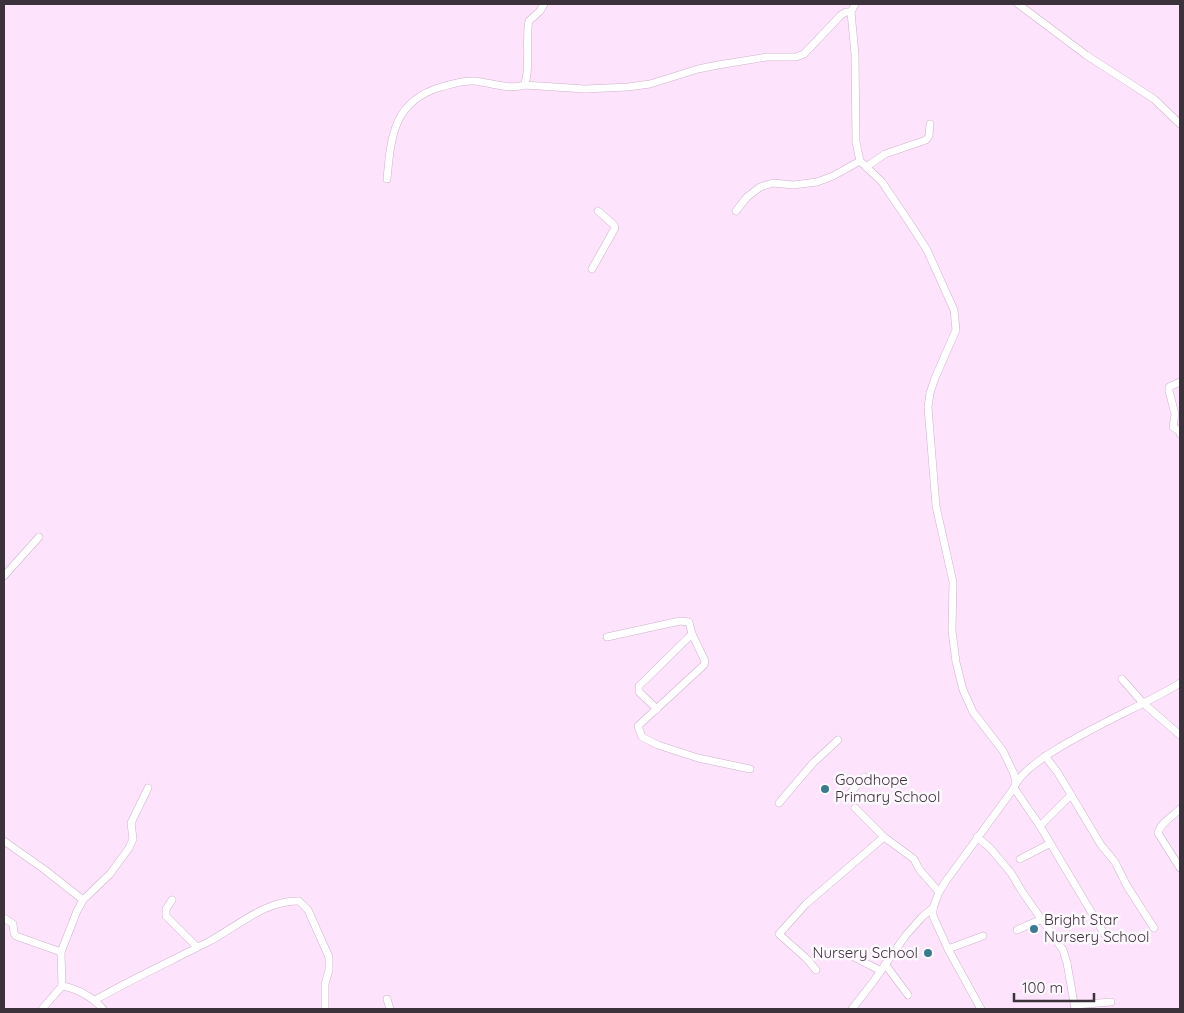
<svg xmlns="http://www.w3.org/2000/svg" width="1184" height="1013" viewBox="0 0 1184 1013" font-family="Quicksand,sans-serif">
	<rect width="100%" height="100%" fill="#fde4fc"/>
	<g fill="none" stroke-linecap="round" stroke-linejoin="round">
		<!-- minor casing -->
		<g stroke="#ccb3ca" stroke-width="8">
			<g id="minor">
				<path d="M855,4L851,12L855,54L856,142L860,161L882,182L913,228L927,250L954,310L956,330L935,378L930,393L928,407L936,506L953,582L952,631L956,662L963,690L973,712L1003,751L1014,774L1016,783"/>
				<path d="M1018,4L1086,55L1154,99L1180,124"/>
				<path d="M524,85C531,73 525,38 529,21L540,11L544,4"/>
				<path d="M866,167L885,154L926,140L929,136L930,124"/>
				<path d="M387,179C391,137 393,101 441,87C452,84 463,80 475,81C491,83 510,90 524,85L585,89L628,87L650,84L698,69L718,65L767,57H796L804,54L841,15L846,12H851"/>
				<path d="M736,211L747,197L760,187L773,183L793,185L817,182L833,176L860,161"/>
				<path d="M592,269L615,228L614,225L598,211"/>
				<path d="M1180,382L1169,387V391L1175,414L1173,427L1179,431L1180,434"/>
				<path d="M4,576L39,537"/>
				<path d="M607,637L680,621L689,622L692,634L705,661L704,665L638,726L642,737L658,745L698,758L750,769"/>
				<path d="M1122,679L1143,703L1180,735"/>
				<path d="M657,709L639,692V686L692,634"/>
				<path d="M1045,756L1058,773L1101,845L1115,862L1127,886L1154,928"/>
				<path d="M1014,788L1040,826L1105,935"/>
				<path d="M847,797L864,777"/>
				<path d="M779,803L813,763L838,740"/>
				<path d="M855,808L884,837L914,859L919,869L939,892"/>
				<path d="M1180,809C1173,816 1160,823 1158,833L1180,868"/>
				<path d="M1040,826L1071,795"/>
				<path d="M977,837L990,848L1011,873L1023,893L1063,950L1067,963L1075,1009"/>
				<path d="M4,841L45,870L83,900"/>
				<path d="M1020,859L1049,844"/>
				<path d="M172,900L166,909V916L197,947"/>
				<path d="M4,918L13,924L14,933L16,936L61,952"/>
				<path d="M1017,930L1042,919"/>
				<path d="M948,949L983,936"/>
				<path d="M852,956L881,971"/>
				<path d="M885,964L908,995"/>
				<path d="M816,970L807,959L779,934L806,904L884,837"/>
				<path d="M62,986L61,952L77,911L83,900L110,874L129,848L133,839L131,823L148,788"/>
				<path d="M387,999L390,1009"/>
				<path d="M95,1000C132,979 171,961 208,942C237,927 265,900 299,901L308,910L329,957V970L325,984V1009"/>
				<path d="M1075,1005L1111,1002"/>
				<path d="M42,1009L62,986C79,989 92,997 103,1009"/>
				<path d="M852,1009L873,982L906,935L923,916L933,908"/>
				<path d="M981,1009L948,949L933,916V908L939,892L946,881L1014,788C1026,753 1146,706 1180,683"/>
			</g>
		</g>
		<!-- minor -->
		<use href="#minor" stroke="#fff" stroke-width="7"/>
	</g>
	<!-- markers -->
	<g fill="#3b7b8f" stroke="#fef9fe" stroke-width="2">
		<circle cx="825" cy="789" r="5"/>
		<circle cx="1034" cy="929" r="5"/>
		<circle cx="928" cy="953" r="5"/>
	</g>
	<g text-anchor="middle" stroke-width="5" stroke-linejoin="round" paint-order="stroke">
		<!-- poi labels -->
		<g font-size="15" fill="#3c323b" stroke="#fef9fe" text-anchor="start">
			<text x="835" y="785">Goodhope<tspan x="835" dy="17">Primary School</tspan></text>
			<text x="1044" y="925">Bright Star<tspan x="1044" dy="17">Nursery School</tspan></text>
			<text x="918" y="958" text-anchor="end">Nursery School</text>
		</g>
	</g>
	<!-- border -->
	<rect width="1184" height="1013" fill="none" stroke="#3c323b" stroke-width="10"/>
	<!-- scale -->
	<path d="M1014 993v8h80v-8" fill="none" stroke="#3c323b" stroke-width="2.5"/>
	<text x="1022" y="993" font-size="15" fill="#3c323b" stroke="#fef9fe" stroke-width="4" paint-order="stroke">100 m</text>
</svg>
